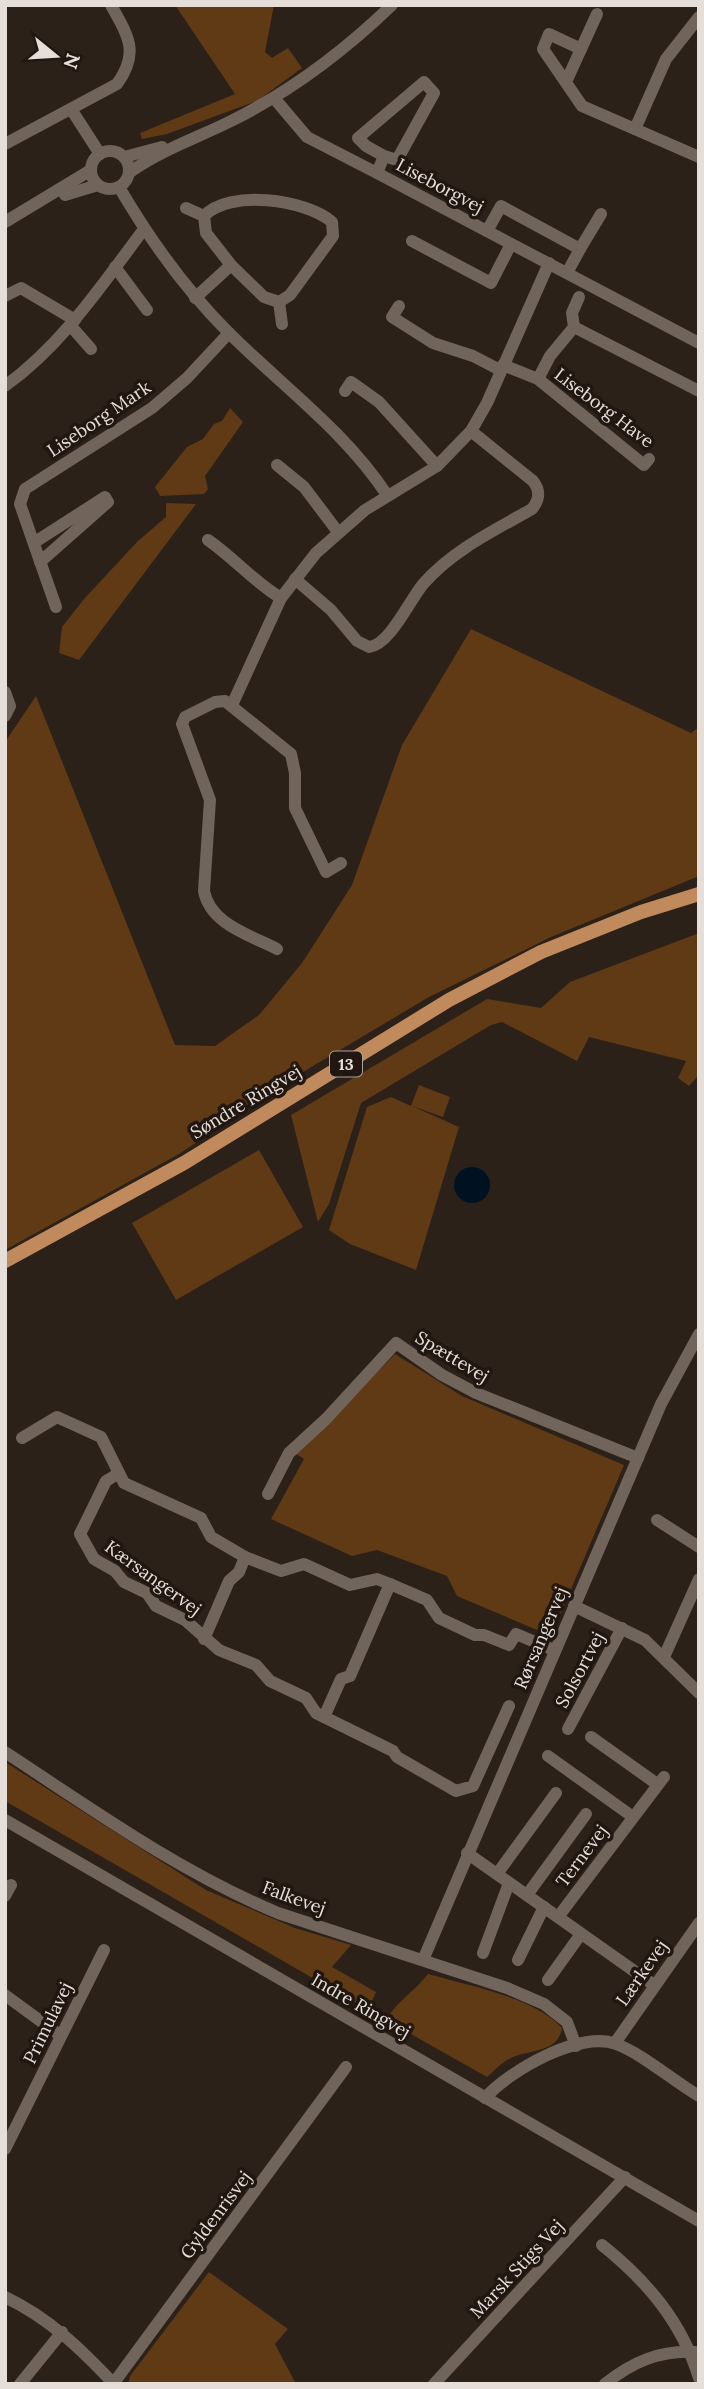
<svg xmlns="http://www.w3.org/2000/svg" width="704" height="2389" viewBox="0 0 704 2389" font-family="Lora,serif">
	<rect width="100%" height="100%" fill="#2b2119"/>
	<!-- green -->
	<g fill="#603915">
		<path d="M175,5H274L265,52L272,58L288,48L302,68L257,101L167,134L142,139L140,133L235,94Z"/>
		<path d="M230,408L243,422L205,476L208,489L204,494L160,496L155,487L187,447L203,439L214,424L222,421Z"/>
		<path d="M166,503L196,504L79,660L59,653L62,627L84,599L138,541L166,517Z"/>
		<path d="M471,629L691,733L699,727V876L551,937L429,997L308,1069L179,1154L5,1250V742L36,696L175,1045L215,1046L259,1015L302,963L352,885L402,745Z"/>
		<path d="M699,933V1075L689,1086L678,1078L686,1061L589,1037L577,1061L502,1022L491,1025L361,1103L329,1204L318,1222L291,1115L487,999L541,1008L570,982Z"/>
		<path d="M419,1085L450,1097L443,1117L412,1106L459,1127L416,1270L350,1244L329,1230L367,1107L391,1097L411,1106Z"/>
		<path d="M259,1150L303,1227L176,1300L132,1223Z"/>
		<path d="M395,1354L462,1396L624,1465L551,1636L457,1596L447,1576L377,1550L352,1556L271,1519L304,1459L296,1454Z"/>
		<path d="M5,1762L206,1890L295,1928L351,1945L332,1967L376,1992L368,2010L5,1801Z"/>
		<path d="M428,1974C466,1985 537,1998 562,2028C558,2054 527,2049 509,2059C501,2063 494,2071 487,2077L386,2020C397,2001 415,1991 428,1974Z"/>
		<path d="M209,2272L288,2329L275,2344L296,2384H128L130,2376Z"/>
	</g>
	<!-- water -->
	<circle fill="#001222" cx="472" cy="1185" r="18"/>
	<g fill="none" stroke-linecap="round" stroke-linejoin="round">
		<!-- minor -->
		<g stroke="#70645b" stroke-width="12">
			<path d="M581,49L597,14"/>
			<path d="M566,82L581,49L549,34L543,49L582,106L699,157"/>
			<path d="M274,98L307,137L377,173L699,343"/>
			<path d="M71,109L100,154"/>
			<path d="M635,129L666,59L699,17"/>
			<path d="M5,144L117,84C140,52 128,36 111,5"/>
			<circle cx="110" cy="170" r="19"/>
			<path d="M124,157L162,147"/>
			<path d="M130,172C161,150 197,138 231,121C292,91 343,52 392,5"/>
			<path d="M377,173L384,156L397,160L434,93L424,82L358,138L366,146L384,156"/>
			<path d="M119,187C150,240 184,288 228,332C282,386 345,431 387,495"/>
			<path d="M65,195L98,185"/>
			<path d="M186,208L204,216"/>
			<path d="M5,222L91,170"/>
			<path d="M487,231L501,206L580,249L567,273"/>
			<path d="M412,241L491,283L511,244"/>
			<path d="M580,249L601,214"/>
			<path d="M115,267L147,310"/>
			<path d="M5,296L21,288L75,320"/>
			<path d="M195,298L231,265L264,297L279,302L290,295L333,236L332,222C305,199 229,189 204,216L206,233L231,265"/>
			<path d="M279,302L282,324"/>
			<path d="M399,306L392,317L433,343L473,356L500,370"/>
			<path d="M70,325L91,349"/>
			<path d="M574,327L699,391"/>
			<path d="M503,365L538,379L644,465L649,459"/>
			<path d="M538,379L550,356L574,327L572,313L579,297"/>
			<path d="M5,386C62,345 102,285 144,229"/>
			<path d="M345,391L351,382L379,402L437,466"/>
			<path d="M277,465L304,487L338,532"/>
			<path d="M208,540C234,558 254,582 281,598"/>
			<path d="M35,542L105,497L108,502L40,562"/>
			<path d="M295,579L331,610L357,641L369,647C390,645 410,599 424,583C453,550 495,530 532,509C540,499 540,490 533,481L471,431"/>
			<path d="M56,607L20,504L25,489L152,408L187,378L229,333"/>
			<path d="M5,692L10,706L5,716"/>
			<path d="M232,705L281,598L316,553L365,510L437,466L471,431L487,403L549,263"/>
			<path d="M277,949C250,935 210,924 204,891L210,800L182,724L185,717L215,702L225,701L291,754L295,773V808L326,872L341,863"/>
			<path d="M22,1438L57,1417L101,1437L124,1483L201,1518L211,1537L245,1557L281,1571L304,1564L350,1585L377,1579L390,1584L427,1600L439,1618L475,1635H484L509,1645L516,1634L554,1650"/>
			<path d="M119,1473L106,1481L80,1534L94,1559L115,1571L124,1582L147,1593L156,1606L185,1620L219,1650L256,1665L270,1681L306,1698L316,1713L393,1751L397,1757L456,1791L473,1786L509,1706"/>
			<path d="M268,1494L289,1453L326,1419L396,1343L442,1375L476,1393L638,1458"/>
			<path d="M657,1520L699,1547"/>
			<path d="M574,1606L645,1640L699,1693"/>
			<path d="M204,1639L229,1581L239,1572L245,1557"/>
			<path d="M664,1657L699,1579"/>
			<path d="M324,1717L341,1679L350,1676L390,1584"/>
			<path d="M568,1729L622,1628"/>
			<path d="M591,1737L657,1784"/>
			<path d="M5,1752C93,1810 180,1872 278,1913L507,1988L544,2004L567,2022L576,2046"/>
			<path d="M548,1756L633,1817"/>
			<path d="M5,1820L699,2221"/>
			<path d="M467,1853L654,1985"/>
			<path d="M497,1874L556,1793"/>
			<path d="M527,1895L586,1814"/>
			<path d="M5,1896L11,1885"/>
			<path d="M558,1917L664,1777"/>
			<path d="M483,1953L509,1883"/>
			<path d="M423,1960L661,1404L699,1334"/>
			<path d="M518,1960L544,1907"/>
			<path d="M548,1980L581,1934"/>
			<path d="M5,1995L61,2036"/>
			<path d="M615,2043L699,1923"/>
			<path d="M485,2098C509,2071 580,2030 616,2044C643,2054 673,2081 699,2096"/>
			<path d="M5,2149L104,1950"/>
			<path d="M602,2245C647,2281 682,2322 699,2378"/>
			<path d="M5,2297C49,2318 81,2349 114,2384"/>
			<path d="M20,2384L62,2332"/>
			<path d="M113,2384L346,2067"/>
			<path d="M434,2384L625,2177"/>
			<path d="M605,2384C632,2362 660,2350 695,2352"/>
		</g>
		<!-- major -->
		<path stroke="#c18a5c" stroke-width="14" d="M5,1261L184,1163L449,1000L541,952L641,912L699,894"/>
	</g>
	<g text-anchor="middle" stroke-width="7" stroke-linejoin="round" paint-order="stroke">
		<!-- shield labels -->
		<rect fill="#211710" stroke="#aaa29d" stroke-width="2" x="330" y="1051.5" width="32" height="25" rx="5"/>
		<g font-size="16" font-weight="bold" fill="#e5ded9">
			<text x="346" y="1070">13</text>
		</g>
		<!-- street labels -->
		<g font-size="18" fill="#e5ded9" stroke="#211710">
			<text transform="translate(440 186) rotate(28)" y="6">Liseborgvej</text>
			<text transform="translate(604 408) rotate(37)" y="6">Liseborg Have</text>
			<text transform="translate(99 419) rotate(-34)" y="6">Liseborg Mark</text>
			<text transform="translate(246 1102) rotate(-31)" y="6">Søndre Ringvej</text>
			<text transform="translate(452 1357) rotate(31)" y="6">Spættevej</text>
			<text transform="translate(153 1578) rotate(36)" y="6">Kærsangervej</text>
			<text transform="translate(541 1638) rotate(-67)" y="6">Rørsangervej</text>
			<text transform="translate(580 1670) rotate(-62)" y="6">Solsortvej</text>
			<text transform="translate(582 1856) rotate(-53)" y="6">Ternevej</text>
			<text transform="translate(294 1898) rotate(20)" y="6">Falkevej</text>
			<text transform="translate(642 1973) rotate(-55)" y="6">Lærkevej</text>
			<text transform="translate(361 2006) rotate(30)" y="6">Indre Ringvej</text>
			<text transform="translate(48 2023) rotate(-64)" y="6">Primulavej</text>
			<text transform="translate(216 2215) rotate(-53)" y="6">Gyldenrisvej</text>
			<text transform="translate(517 2269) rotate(-47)" y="6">Marsk Stigs Vej</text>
		</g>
	</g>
	<!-- border -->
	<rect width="704" height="2389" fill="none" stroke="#e5ded9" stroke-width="14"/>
	<!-- north arrow -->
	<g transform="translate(56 56) rotate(108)" stroke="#211710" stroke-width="5" paint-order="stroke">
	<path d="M0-5L12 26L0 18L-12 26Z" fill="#e5ded9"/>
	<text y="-10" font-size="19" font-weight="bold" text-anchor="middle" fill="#e5ded9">N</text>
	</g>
</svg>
